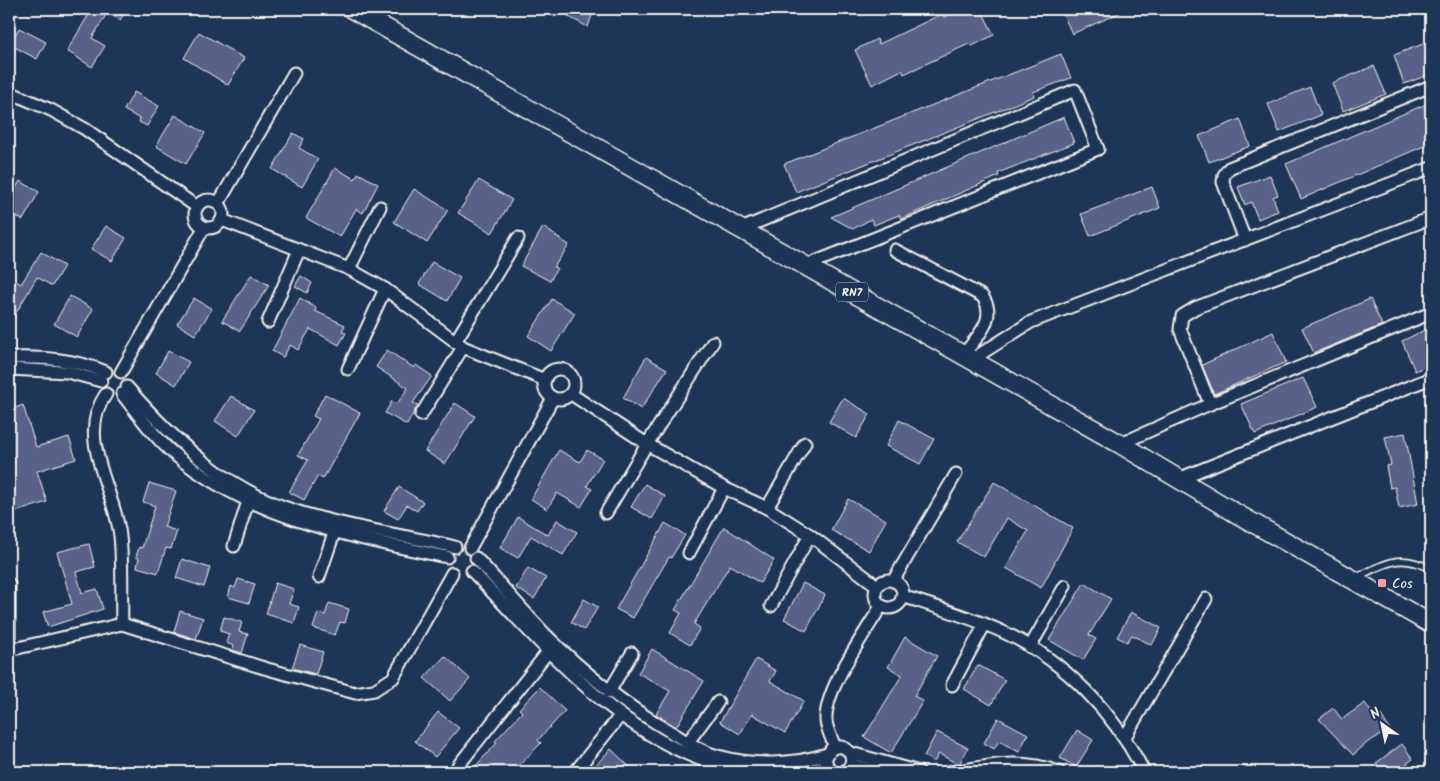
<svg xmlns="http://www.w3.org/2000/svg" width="1440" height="781" viewBox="0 0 1440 781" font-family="Kalam,sans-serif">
	<rect width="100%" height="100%" fill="#1d3557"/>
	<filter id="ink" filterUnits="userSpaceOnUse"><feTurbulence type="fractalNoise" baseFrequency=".02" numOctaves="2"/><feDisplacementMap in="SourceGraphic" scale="10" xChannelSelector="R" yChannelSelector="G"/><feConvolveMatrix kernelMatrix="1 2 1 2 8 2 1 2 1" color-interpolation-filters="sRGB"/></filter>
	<g filter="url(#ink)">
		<!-- building -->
		<g fill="#596289" stroke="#f4f1e8">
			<path d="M92,9H127L120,20L107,13L92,38L105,46L92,67L67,51Z"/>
			<path d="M569,9H594L588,27L569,17Z"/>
			<path d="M960,9H981L994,35L972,46L971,43L904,74L902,70L872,85L855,50L877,39L879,44L942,14L944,17Z"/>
			<path d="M1061,9H1128L1072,34Z"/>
			<path d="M19,28L46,42L37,59L9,44V32L15,35Z"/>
			<path d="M199,32L244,58L228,85L184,58Z"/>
			<path d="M1431,41V74L1404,84L1394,55Z"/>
			<path d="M1061,54L1071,78L1033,92L1034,96L1010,106L796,192L784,164Z"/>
			<path d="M1374,66L1386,94L1343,111L1332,83Z"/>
			<path d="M1310,87L1321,115L1279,132L1268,104Z"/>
			<path d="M134,92L159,106L147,126L139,122L140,119L124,110Z"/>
			<path d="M1431,102V143L1301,199L1286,164Z"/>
			<path d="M175,115L205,133L186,164L156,146Z"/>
			<path d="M1064,117L1074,143L998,173L999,176L926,208L901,219L899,215L874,225L871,219L853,229L831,217Z"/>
			<path d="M1240,119L1250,146L1209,162L1199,136Z"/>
			<path d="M293,133L304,139L299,148L318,159L302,187L272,169Z"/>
			<path d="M335,168L355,179L358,173L378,184L363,213L356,209L340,237L306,218Z"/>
			<path d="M1270,175L1278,195L1273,197L1278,211L1258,219L1251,202L1245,205L1238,187Z"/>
			<path d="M479,180L512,200L492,233L458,213Z"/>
			<path d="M20,181L39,192L23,220L9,212V200Z"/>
			<path d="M1152,187L1160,208L1090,236L1081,214Z"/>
			<path d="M414,189L448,210L427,243L394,222Z"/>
			<path d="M106,226L126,238L112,261L91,249Z"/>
			<path d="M543,227L569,245L554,267L557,268L550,281L521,266Z"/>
			<path d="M41,252L64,266L52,286L37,277L9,325V293L16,281L21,284Z"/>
			<path d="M432,262L460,278L447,301L419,284Z"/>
			<path d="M251,275L269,285L240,331L222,321Z"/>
			<path d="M301,276L312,283L307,293L295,286Z"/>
			<path d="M70,296L93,309L77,337L54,324Z"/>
			<path d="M194,298L212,309L195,335L177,324Z"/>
			<path d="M300,298L316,308L315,311L345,325L342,331L346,333L339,345L310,329L298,350L290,345L283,357L272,351Z"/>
			<path d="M552,299L575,313L551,351L528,336Z"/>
			<path d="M1370,299L1382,325L1314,353L1302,328Z"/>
			<path d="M1431,327V363L1415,371L1402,341Z"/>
			<path d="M1273,332L1286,362L1214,394L1202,365Z"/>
			<path d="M387,350L414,368L416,365L432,376L413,403L418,405L407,425L385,413L392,401L397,404L408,388L376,367Z"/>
			<path d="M168,351L189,362L176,385L156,373Z"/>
			<path d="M646,357L667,369L641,409L623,398Z"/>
			<path d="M1303,378L1317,407L1255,434L1241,404Z"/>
			<path d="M325,394L360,413L323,479L318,476L304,500L289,492L308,460L298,455L319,419L313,416Z"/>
			<path d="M231,396L254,410L238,436L215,421Z"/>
			<path d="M843,398L870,414L856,438L829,422Z"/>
			<path d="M455,403L475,416L445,464L425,451Z"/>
			<path d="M23,405L36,447L69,437L76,459L37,471L47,502L12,513L9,502L14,500L12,492L15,491L9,468V410Z"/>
			<path d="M899,420L934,439L920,464L886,446Z"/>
			<path d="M1405,433L1418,504L1399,508L1395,487L1390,488L1386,466L1391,465L1385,437Z"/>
			<path d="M559,450L580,462L587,450L603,459L587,486L592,489L581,507L557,493L547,509L531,499Z"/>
			<path d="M994,482L1073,528L1041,588L1006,568L1028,531L1007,518L984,557L957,542Z"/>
			<path d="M149,483L176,491L164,527L177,531L171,549L166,548L158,573L137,567L139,558L136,557L139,547L142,548L155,506L143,502Z"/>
			<path d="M645,484L665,496L652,519L631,507Z"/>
			<path d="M399,487L423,502L417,511L407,505L398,519L384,511Z"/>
			<path d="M848,499L886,520L869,551L831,530Z"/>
			<path d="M518,517L548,535L557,520L577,532L563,555L531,536L518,558L500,548Z"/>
			<path d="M665,523L685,535L671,558L669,557L633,618L616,609Z"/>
			<path d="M724,527L774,560L760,583L730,565L694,624L700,628L690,645L670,633L681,613L675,610Z"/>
			<path d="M89,544L95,567L76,572L82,593L97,589L103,609L48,627L43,612L72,604L57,552Z"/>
			<path d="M182,559L210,568L204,587L176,578Z"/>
			<path d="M528,568L546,578L534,599L516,588Z"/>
			<path d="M238,579L255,584L249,603L228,597L231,586L235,588Z"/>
			<path d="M275,583L294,589L289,604L299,607L294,623L266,614Z"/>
			<path d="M803,583L825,595L806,631L784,619Z"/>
			<path d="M1084,583L1111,599L1089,635L1096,639L1083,660L1049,640Z"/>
			<path d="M584,599L598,607L584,630L571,622Z"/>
			<path d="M329,603L349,609L345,623L340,622L335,635L313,628L318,613L325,615Z"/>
			<path d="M180,611L203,618L196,639L174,632Z"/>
			<path d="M1131,612L1161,628L1152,645L1132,635L1127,642L1117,637Z"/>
			<path d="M224,617L242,622L239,632L248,634L242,653L232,650L234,646L226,643L229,634L220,631Z"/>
			<path d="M905,637L937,656L914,696L923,701L891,753L864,737L902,675L888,667Z"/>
			<path d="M300,645L323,652L316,674L292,668Z"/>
			<path d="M652,649L704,681L676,727L656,714L670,691L638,673Z"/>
			<path d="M445,656L470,679L450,701L424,678Z"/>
			<path d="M756,659L776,671L770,681L804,701L785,733L752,714L740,734L720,722Z"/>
			<path d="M978,665L1005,680L991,705L964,689Z"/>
			<path d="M540,687L565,711L538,740L541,743L513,772H470L497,743L495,741L522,712L519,709Z"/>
			<path d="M1365,703L1375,718L1381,715L1390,730L1368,742L1353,755L1319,719L1333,708L1342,719Z"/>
			<path d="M438,712L459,728L435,757L415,741Z"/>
			<path d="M998,718L1028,734L1019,752L999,741L994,749L984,743Z"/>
			<path d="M1077,730L1093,740L1076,767L1060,758Z"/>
			<path d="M937,732L968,748L960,763H956L939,754L934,762L924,756Z"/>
			<path d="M1402,744L1413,759L1395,772H1383L1376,763Z"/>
			<path d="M611,749L635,772H589Z"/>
		</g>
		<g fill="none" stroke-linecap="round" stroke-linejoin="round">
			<!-- lane casing -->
			<g stroke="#f4f1e8" stroke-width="9">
				<path id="lane" d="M1355,578C1385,564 1399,552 1431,569"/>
			</g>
			<!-- street casing -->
			<g stroke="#f4f1e8" stroke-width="15">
				<g id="street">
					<path d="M9,92L51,110L85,129L197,207"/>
					<circle cx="209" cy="214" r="14"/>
					<path d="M218,204L294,73"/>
					<path d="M222,220L349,269L385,289L463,347L545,380"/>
					<path d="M741,229L1075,90L1098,149L805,266"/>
					<path d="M1245,240L1223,182L1224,175L1229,168L1431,86"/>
					<path d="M895,250L982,296C999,318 976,338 963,355"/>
					<path d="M349,269L380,207"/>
					<path d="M268,322L299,250"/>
					<path d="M455,342L518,238"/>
					<path d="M9,358C43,357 74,359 106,372"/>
					<path d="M971,360L1031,322L1431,168"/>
					<path d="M9,369L67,372L101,381"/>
					<path d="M348,369L385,289"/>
					<circle cx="559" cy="384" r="15"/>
					<path d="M121,372L204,228"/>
					<path d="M127,387C174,441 228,491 299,512C350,528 403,535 455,547"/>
					<path d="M106,394C75,438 115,489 120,536C123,565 121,595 122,624"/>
					<path d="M122,394C138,414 154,437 174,454C252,519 351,537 447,557"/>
					<path d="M571,394L647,444L724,488L767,508L810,535L877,586"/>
					<path d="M1210,404L1180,329L1182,316L1195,308L1431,218"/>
					<path d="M421,415L463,347"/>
					<path d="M1120,444L1210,404L1431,313"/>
					<path d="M1178,479L1431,378"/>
					<path d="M767,508L805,443"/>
					<path d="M606,513L647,444L713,342"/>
					<path d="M234,546L248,501"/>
					<path d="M470,548L553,398"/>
					<path d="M689,553L724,488"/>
					<path d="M476,558C500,583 521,609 545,634C583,672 624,705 671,732C685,741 702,752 718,756C753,766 793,765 827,754"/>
					<path d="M472,571C551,653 624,745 740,772"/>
					<path d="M319,577L336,527"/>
					<circle cx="889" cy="594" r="14"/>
					<path d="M893,581L956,474"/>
					<path d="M9,584V650L122,624L264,668L355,693L374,690L393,678L452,573"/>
					<path d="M902,596C936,607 971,617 1003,632C1065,660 1114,713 1144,772"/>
					<path d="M771,606L810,535"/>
					<path d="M1030,647L1065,586"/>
					<path d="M952,685L985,624"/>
					<path d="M609,692L632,653"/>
					<path d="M1125,737L1206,599"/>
					<path d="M688,742L718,702"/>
					<path d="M835,747C832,739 827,730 826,721C824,689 865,634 881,606"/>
					<path d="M851,753L919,772"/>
					<path d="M852,765L883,772"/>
					<path d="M458,766L547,653"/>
					<path d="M575,772L620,716"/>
					<path d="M803,772L828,767"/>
					<path d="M834,772L828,767L825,759L831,749C848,740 860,761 844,772"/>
					<path d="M948,772C990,767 1016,757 1059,772"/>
				</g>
			</g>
			<!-- primary casing -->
			<g stroke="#f4f1e8" stroke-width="21">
				<path id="primary" d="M352,9L1120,444L1239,515L1431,624"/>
			</g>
			<!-- lane -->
			<use href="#lane" stroke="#1d3557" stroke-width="5.5"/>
			<!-- street -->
			<use href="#street" stroke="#1d3557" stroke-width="11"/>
			<!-- primary -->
			<use href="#primary" stroke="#1d3557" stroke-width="18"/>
		</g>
	</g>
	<!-- markers -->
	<rect fill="#ff9aa2" stroke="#1d3557" stroke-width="2" x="1377" y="578" width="10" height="10" rx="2.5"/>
	<g text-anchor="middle" stroke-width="4" stroke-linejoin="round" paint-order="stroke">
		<!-- shield labels -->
		<rect fill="#1d3557" stroke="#b4b9bc" stroke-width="1" x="836" y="282.5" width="32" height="19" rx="4"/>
		<g font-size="12" font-weight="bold" fill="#f4f1e8">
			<text x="852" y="296">RN7</text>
		</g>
		<!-- poi labels -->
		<g font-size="14" fill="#f4f1e8" stroke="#1d3557" text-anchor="start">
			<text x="1392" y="588">Cos</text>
		</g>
	</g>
	<!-- margin -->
	<rect width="1440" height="781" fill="none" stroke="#1d3557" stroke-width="30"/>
	<rect x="15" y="15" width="1410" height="751" fill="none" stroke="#f4f1e8" stroke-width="2" filter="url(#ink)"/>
	<!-- north arrow -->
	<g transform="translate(1382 724) rotate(327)" stroke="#1d3557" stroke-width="4" paint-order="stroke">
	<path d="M0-4L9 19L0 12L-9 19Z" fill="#f4f1e8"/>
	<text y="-8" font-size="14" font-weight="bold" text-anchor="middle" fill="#f4f1e8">N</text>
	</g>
</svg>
